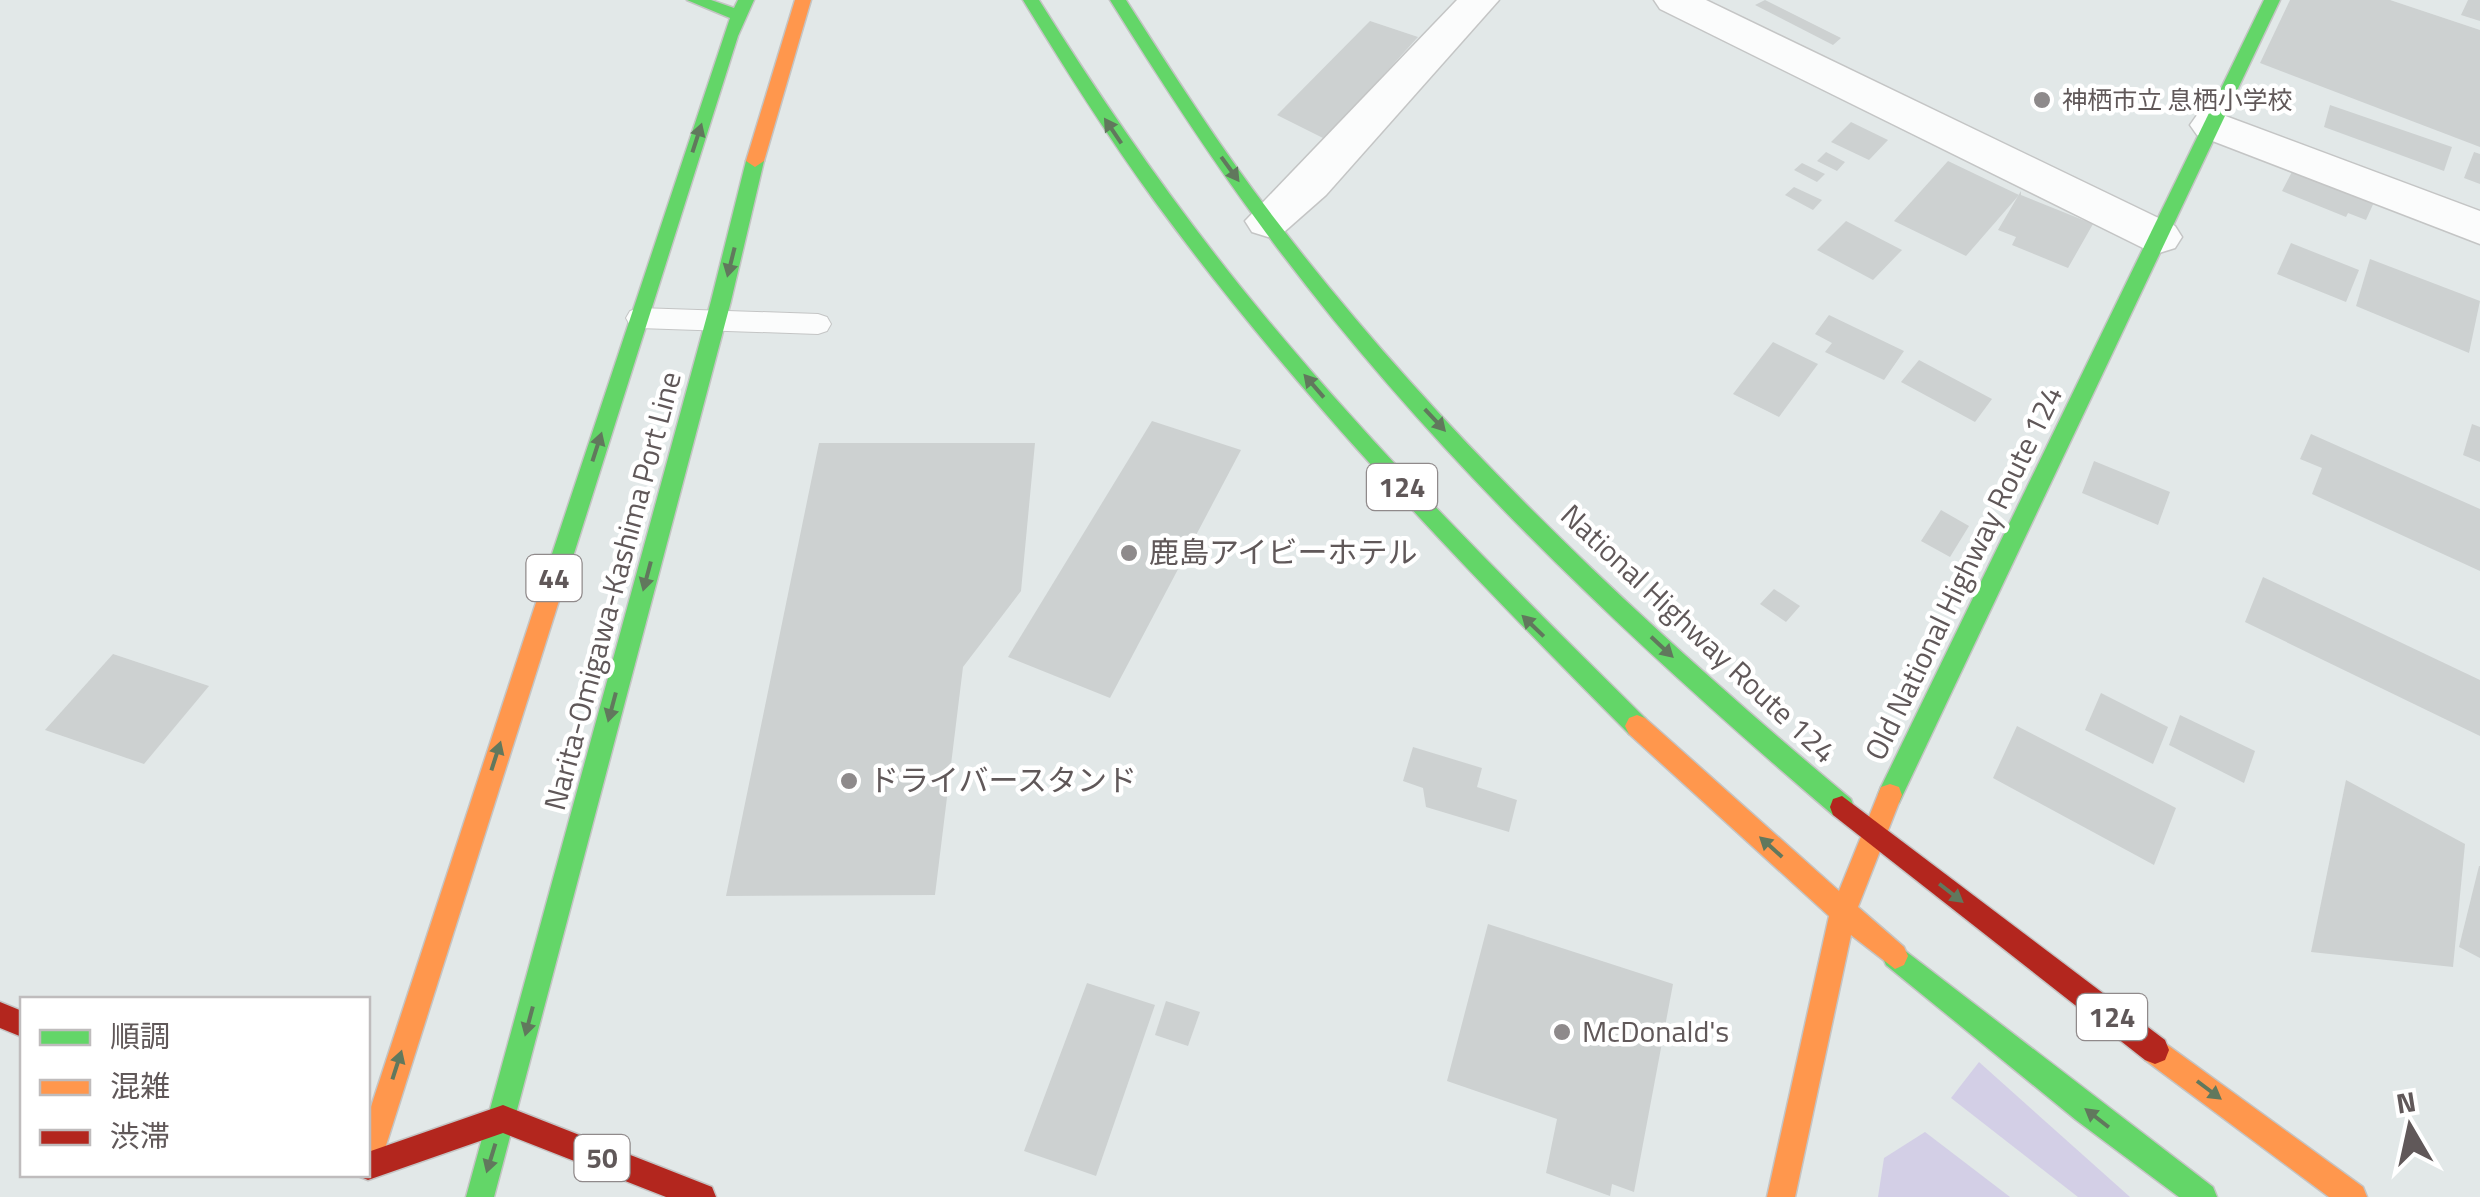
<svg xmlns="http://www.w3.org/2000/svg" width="2480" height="1197" viewBox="0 0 2480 1197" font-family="'Titillium Web','Noto Sans JP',sans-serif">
	<rect width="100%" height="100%" fill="#e2e8e8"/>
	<!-- green -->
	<g fill="#d3cfe6">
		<path d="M1979,1062L2130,1197H2078L1951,1098Z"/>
		<path d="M1925,1132L2010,1197H1878L1884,1158Z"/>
	</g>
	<!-- building -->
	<g fill="#cdd1d1">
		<path d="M1765,0L1841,38L1833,45L1755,5Z"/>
		<path d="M2290,0H2390L2480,30V147L2260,63Z"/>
		<path d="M2468,0H2480V21L2461,15Z"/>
		<path d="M1370,21L1418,37L1325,139L1277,115Z"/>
		<path d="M2330,105L2452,147L2444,171L2324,127Z"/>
		<path d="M1851,122L1888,140L1869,160L1831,142Z"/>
		<path d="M1826,152L1845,162L1837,171L1817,161Z"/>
		<path d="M2474,152L2480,154V184L2464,178Z"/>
		<path d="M1948,161L2019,195L1966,256L1894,221Z"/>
		<path d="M1802,163L1825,174L1817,182L1794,170Z"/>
		<path d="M2294,168L2375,200L2366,220L2348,213L2346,217L2282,191Z"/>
		<path d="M1794,187L1822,200L1813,210L1785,195Z"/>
		<path d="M2021,191V195L2093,224L2068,268L2012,245L2016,237L1998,230Z"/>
		<path d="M1846,221L1902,250L1873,280L1817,250Z"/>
		<path d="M2291,243L2359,270L2346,302L2277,274Z"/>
		<path d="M2370,259L2480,301L2469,353L2356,306Z"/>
		<path d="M1829,315L1904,351L1884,380L1825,352L1832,343L1815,334Z"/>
		<path d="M1773,342L1818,364L1779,417L1733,394Z"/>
		<path d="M1919,360L1992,399L1975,422L1901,382Z"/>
		<path d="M1152,421L1241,450L1110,698L1008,657Z"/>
		<path d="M2472,424L2480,427V462L2463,455Z"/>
		<path d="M2311,434L2480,509V571L2312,494L2322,468L2300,459Z"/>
		<path d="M819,443H1035L1021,591L963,667L935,895L726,896Z"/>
		<path d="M2094,461L2170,492L2158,525L2082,493Z"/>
		<path d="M1941,510L1969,526L1950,557L1921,541Z"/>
		<path d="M2263,577L2480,680V736L2245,622Z"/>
		<path d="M1774,589L1800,606L1786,622L1760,604Z"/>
		<path d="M113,654L209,686L144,764L45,730Z"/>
		<path d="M2101,693L2168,727L2153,764L2085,730Z"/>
		<path d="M2180,715L2255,751L2244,783L2169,745Z"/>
		<path d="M2017,726L2176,808L2154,865L1993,778Z"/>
		<path d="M1413,747L1482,768L1477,787L1517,800L1509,832L1426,807L1423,788L1403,781Z"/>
		<path d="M2346,780L2465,844L2453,967L2311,952Z"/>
		<path d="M2479,866H2480V958L2459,947Z"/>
		<path d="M1488,924L1673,984L1634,1192L1612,1184L1610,1196L1546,1173L1557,1119L1447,1081Z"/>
		<path d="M1087,983L1155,1005L1096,1176L1024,1151Z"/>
		<path d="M1166,1001L1200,1012L1188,1046L1155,1035Z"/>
	</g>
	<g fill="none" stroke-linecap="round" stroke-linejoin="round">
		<!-- lane casing -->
		<g stroke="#c4c5c5" stroke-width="2">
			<path id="lane" d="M639,308L818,314L827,317L831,324L827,331L818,334L639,328L630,325L626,318L630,311Z"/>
		</g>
		<!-- street casing -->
		<g stroke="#c4c5c5" stroke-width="3">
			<g id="street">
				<path d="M1457,0H1499L1326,195L1284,232L1268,237L1252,232L1245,221Z"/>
				<path d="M1654,0H1706L2175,226L2182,237L2175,248L2159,253L2143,248L1660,9Z"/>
				<path d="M2212,111L2480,211V244L2197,135L2190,125L2197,115Z"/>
			</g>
		</g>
		<!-- fast casing -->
		<g stroke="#c4c4c4" stroke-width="3">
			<g id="fast">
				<path d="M687,0H711L734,8L738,0H754L738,36L571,563L568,570H552L549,563L730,18Z"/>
				<path d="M1023,0H1039C1101,99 1167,195 1240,286C1364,440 1505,580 1645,718L1649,726L1645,734L1637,737L1629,734C1461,565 1296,394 1156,203C1108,137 1065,69 1023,0Z"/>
				<path d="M1110,0H1126C1174,75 1221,149 1275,219C1442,437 1641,623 1851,799L1854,807L1851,815L1842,818L1833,815C1625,637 1424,448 1261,226C1207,153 1158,77 1110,0Z"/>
				<path d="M2264,0H2280L1899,803L1890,806L1881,803L1878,795L1881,787Z"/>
				<path d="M755,155L764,161L731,301L494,1197H466L711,301L746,161Z"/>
				<path d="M1895,943L2213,1187L2217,1197H2179L2076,1120L1886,965L1882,956L1886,947Z"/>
			</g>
		</g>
		<!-- slow casing -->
		<g stroke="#c4c4c4" stroke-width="3">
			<g id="slow">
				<path d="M795,0H811L764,161L755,167L746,161Z"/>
				<path d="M560,554L568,556L571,563L382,1158L378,1168L368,1172V1116L549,563L552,556Z"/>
				<path d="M1637,715L1645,718L1839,891L1881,787L1890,784L1899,787L1902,795L1858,907L1904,947L1908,956L1904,965L1895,969L1851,935L1795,1197H1767L1829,916L1629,734L1625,726L1629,718Z"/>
				<path d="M2155,1036L2363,1187L2367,1197H2329L2145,1060L2141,1050L2145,1040Z"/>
			</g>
		</g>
		<!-- jam casing -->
		<g stroke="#c4c4c4" stroke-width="3">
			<g id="jam">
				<path d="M1842,796L2165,1040L2169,1050L2165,1060L2155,1064L2145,1060L1833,815L1830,807L1833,799Z"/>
				<path d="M0,1002L22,1011V1037L0,1028Z"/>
				<path d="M503,1105L712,1187L716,1197H666L503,1133L368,1180L358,1176L368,1174V1152Z"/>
			</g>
		</g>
		<!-- lane -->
		<use href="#lane" fill="#fbfcfc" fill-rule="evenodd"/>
		<!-- street -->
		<use href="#street" fill="#fbfcfc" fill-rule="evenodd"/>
		<!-- fast -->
		<use href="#fast" fill="#63d668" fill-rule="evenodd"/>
		<!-- slow -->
		<use href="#slow" fill="#ff974d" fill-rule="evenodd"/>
		<!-- jam -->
		<use href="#jam" fill="#b3261e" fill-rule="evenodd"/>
	</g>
	<!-- one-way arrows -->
	<defs><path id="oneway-solid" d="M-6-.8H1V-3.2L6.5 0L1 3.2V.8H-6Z" transform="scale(2.5)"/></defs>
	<g fill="#61785d">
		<use href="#oneway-solid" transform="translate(1113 131) rotate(-124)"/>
		<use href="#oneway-solid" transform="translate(697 138) rotate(-72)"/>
		<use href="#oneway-solid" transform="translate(1230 169) rotate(54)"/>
		<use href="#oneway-solid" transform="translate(731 262) rotate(104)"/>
		<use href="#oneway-solid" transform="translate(1314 386) rotate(-131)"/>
		<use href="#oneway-solid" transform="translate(1435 420) rotate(47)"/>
		<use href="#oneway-solid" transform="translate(597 447) rotate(-72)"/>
		<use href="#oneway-solid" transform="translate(647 576) rotate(105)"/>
		<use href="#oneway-solid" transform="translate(1533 626) rotate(-136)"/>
		<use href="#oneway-solid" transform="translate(1662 647) rotate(43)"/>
		<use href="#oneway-solid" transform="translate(612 707) rotate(105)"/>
		<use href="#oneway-solid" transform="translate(496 756) rotate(-72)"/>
		<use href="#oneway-solid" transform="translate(1771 847) rotate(-138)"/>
		<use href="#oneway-solid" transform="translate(1951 893) rotate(38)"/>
		<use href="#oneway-solid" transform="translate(529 1021) rotate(105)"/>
		<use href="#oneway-solid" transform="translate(397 1065) rotate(-72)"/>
		<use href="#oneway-solid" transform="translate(2209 1090) rotate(37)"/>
		<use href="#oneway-solid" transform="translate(2097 1118) rotate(-142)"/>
		<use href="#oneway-solid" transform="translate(491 1158) rotate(107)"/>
	</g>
	<!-- markers -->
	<g fill="#8e8a8b" stroke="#fff" stroke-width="4">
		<circle cx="2042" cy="100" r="10"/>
		<circle cx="1129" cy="553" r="10"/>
		<circle cx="849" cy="781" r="10"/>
		<circle cx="1562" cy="1032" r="10"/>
	</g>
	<g text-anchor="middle" stroke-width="9" stroke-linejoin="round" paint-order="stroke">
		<!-- far-poi labels -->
		<g font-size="25" fill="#605859" stroke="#fff" text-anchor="start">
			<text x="2062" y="109">神栖市立 息栖小学校</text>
		</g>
		<!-- shield labels -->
		<g fill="#fff" stroke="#908a8b" stroke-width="2.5">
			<rect x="1367" y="464" width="70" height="46" rx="8"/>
			<rect x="526.5" y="555" width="55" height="46" rx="8"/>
			<rect x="2077" y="994" width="70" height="46" rx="8"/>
			<rect x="574.5" y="1135" width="55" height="46" rx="8"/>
		</g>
		<g font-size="28" font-weight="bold" fill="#605859">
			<text x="1402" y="497">124</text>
			<text x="554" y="588">44</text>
			<text x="2112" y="1027">124</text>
			<text x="602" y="1168">50</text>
		</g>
		<!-- poi labels -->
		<g font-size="30" fill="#605859" stroke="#fff" text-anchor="start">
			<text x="1149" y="563">鹿島アイビーホテル</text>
			<text x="869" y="791">ドライバースタンド</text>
			<text x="1582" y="1042">McDonald's</text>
		</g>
		<!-- street labels -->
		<g font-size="30" fill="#605859" stroke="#fff">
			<text transform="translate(1964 573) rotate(-64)" y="10">Old National Highway Route 124</text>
			<text transform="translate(613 591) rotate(-75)" y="10">Narita-Omigawa-Kashima Port Line</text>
			<text transform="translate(1698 634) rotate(43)" y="10">National Highway Route 124</text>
		</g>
	</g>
	<!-- legend -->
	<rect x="20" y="997" width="350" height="180" fill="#ffffff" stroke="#bfbcbd" stroke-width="2.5"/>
	<rect x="40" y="1030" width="50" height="15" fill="#63d668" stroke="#bfbcbd" stroke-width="2.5"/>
	<text x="110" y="1047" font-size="30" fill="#605859">順調</text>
	<rect x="40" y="1080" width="50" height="15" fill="#ff974d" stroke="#bfbcbd" stroke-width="2.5"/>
	<text x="110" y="1097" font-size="30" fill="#605859">混雑</text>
	<rect x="40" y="1130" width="50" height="15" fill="#b3261e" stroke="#bfbcbd" stroke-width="2.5"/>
	<text x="110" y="1147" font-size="30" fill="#605859">渋滞</text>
	<!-- north arrow -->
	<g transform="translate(2410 1127) rotate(351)" stroke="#ffffff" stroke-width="8" paint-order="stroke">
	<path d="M0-8L18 38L0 25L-18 38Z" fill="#605859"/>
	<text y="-15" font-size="28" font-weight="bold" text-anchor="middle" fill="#605859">N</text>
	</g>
</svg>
